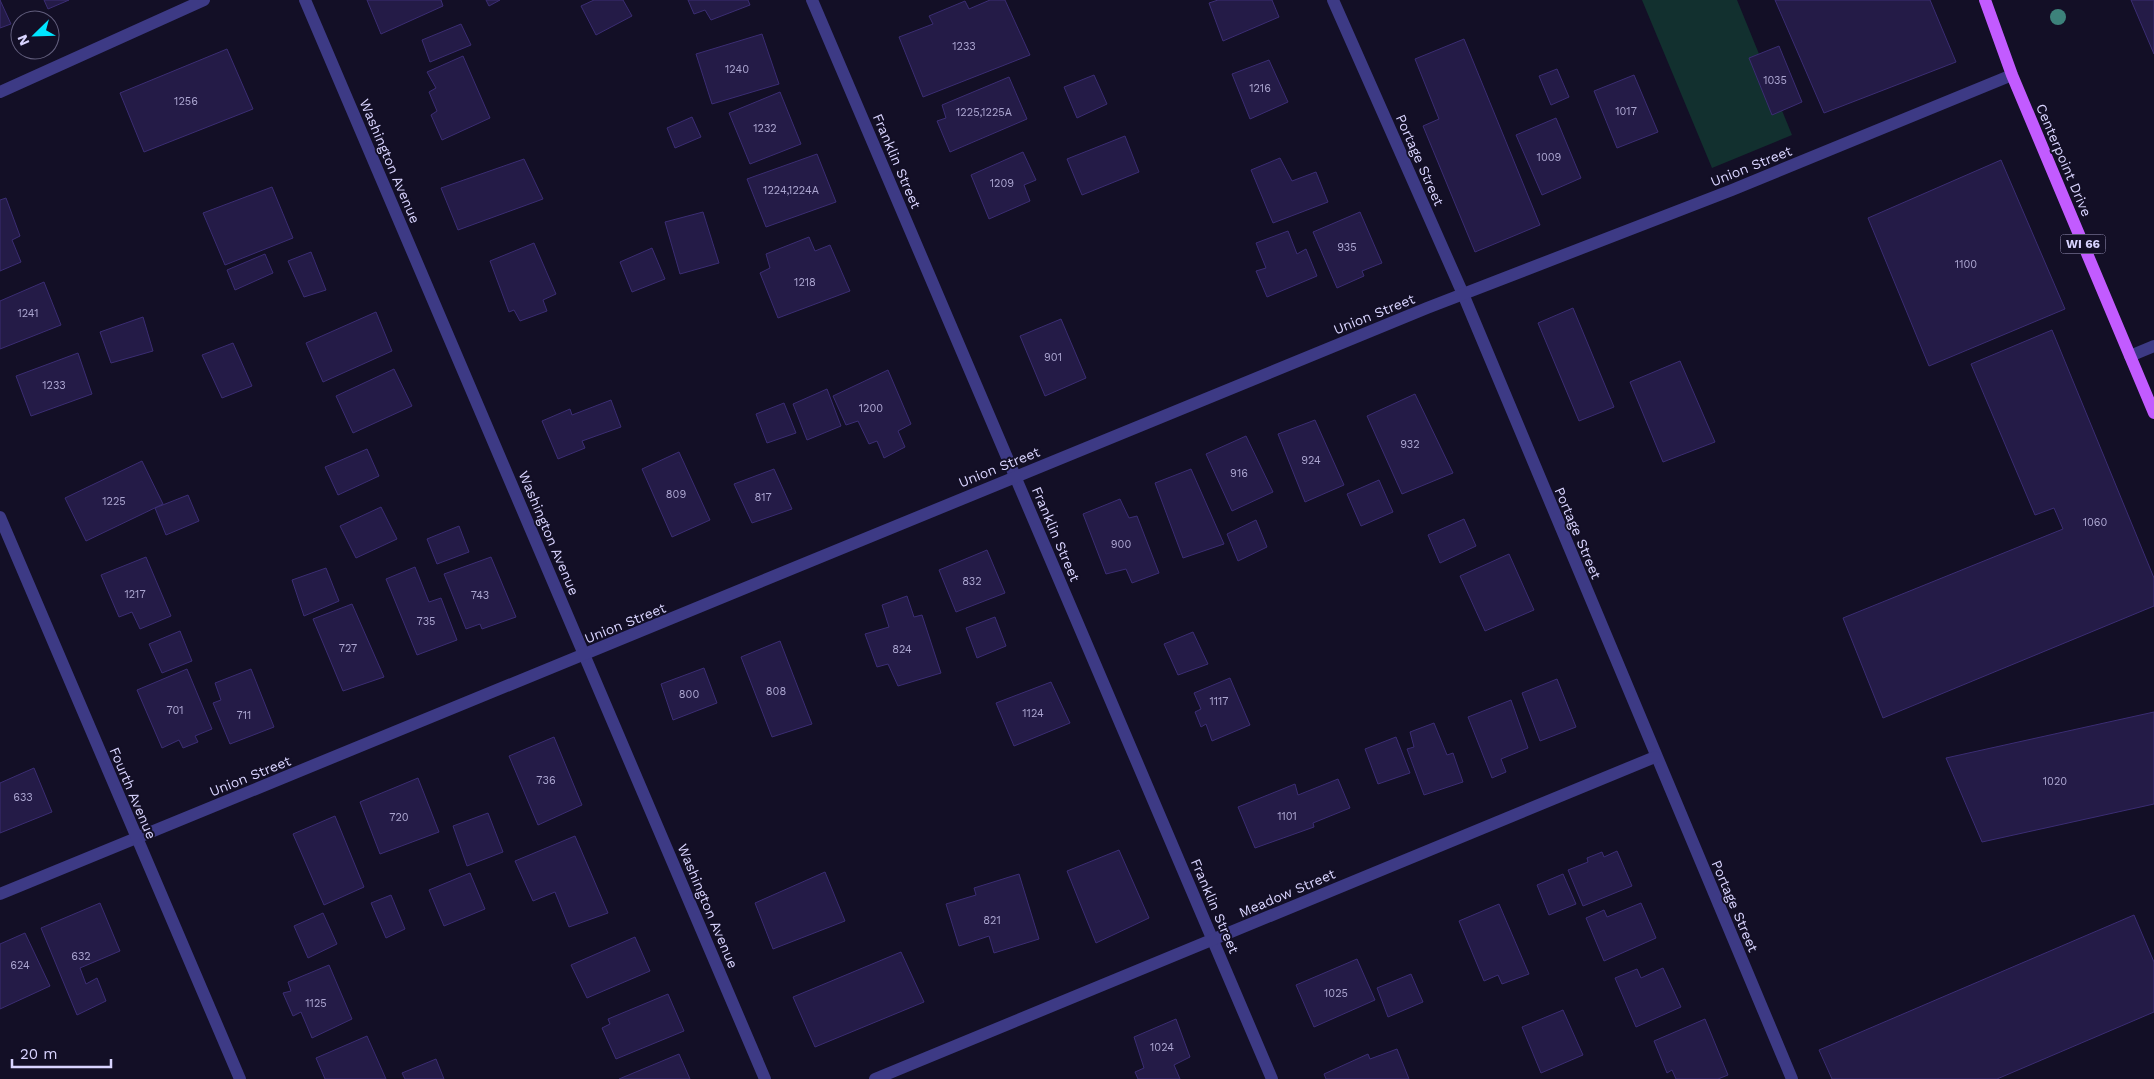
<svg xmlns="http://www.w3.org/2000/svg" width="2154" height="1079" viewBox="0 0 2154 1079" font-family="'Work Sans',sans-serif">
	<rect width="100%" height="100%" fill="#130f26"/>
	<!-- green -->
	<path fill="#12302f" d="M1642,0H1737L1792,135L1712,168Z"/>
	<!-- building -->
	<g fill="#241b47" stroke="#3b2d73">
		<path d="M0,0L11,24L0,28Z"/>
		<path d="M44,0H69L48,9Z"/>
		<path d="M367,0H441L443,6L381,34Z"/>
		<path d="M486,0H500L489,6Z"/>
		<path d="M594,0H623L632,16L596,35L581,6Z"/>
		<path d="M688,0H748L750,5L711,20L705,10L694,14Z"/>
		<path d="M990,0H1005L1030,55L923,97L899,37L933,24L929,16L965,1L969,9Z"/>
		<path d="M1218,0H1272L1279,17L1223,41L1209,3Z"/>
		<path d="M1775,0H1930L1956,62L1824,113Z"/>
		<path d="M2131,0H2154V54Z"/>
		<path d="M461,24L471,45L430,62L422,40Z"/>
		<path d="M762,34L779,84L712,104L696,54Z"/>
		<path d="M1464,39L1540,225L1475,252L1423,126L1439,119L1415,59Z"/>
		<path d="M1779,46L1802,102L1772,115L1749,58Z"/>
		<path d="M227,49L253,109L144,152L120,93Z"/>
		<path d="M463,56L490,118L442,140L431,115L437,111L429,92L436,88L427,72Z"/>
		<path d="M1269,60L1288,102L1250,119L1232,74Z"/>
		<path d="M1557,69L1569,97L1551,105L1539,76Z"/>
		<path d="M1094,75L1107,104L1077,118L1064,87Z"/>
		<path d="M1634,75L1658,132L1617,148L1594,91Z"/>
		<path d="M1009,77L1027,119L950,152L937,121L946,118L942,105Z"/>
		<path d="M780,92L801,144L750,164L729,113Z"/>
		<path d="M692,117L701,137L675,148L667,128Z"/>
		<path d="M1556,118L1581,178L1542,195L1516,135Z"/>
		<path d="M1125,136L1139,172L1082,195L1067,159Z"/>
		<path d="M1023,152L1036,180L1024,185L1030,201L989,219L971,175Z"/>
		<path d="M817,154L836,202L766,227L747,179Z"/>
		<path d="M1280,158L1292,181L1316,172L1328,202L1273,223L1251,170Z"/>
		<path d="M524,159L543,199L458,230L441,188Z"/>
		<path d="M2001,160L2065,309L1929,366L1868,218Z"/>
		<path d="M272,187L293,238L225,265L203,213Z"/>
		<path d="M6,198L20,236L12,240L21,262L0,271V200Z"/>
		<path d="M703,212L719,263L680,274L665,222Z"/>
		<path d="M1360,212L1382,263L1362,271L1364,276L1337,288L1313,232Z"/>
		<path d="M1288,231L1297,254L1306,249L1317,276L1267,297L1256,271L1266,268L1256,243Z"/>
		<path d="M809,237L815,251L830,245L850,291L778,318L760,273L770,268L766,254Z"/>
		<path d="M534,243L556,294L543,300L547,311L520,321L514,310L509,312L490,261Z"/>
		<path d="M652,248L665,279L632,292L620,262Z"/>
		<path d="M311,252L326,290L304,297L288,261Z"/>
		<path d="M265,254L273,273L235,290L227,270Z"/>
		<path d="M44,282L61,325L0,349V301Z"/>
		<path d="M1573,308L1614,407L1579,421L1538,323Z"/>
		<path d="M376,312L392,351L323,382L306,343Z"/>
		<path d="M143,317L153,351L111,363L100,332Z"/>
		<path d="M1061,319L1086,378L1045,396L1020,336Z"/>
		<path d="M2052,330L2154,578V606L1883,718L1843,618L2063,529L2054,508L2035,515L1971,364Z"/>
		<path d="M233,343L252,386L222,398L202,355Z"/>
		<path d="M78,353L92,394L31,416L16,376Z"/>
		<path d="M1680,361L1715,442L1663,462L1630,382Z"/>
		<path d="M394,369L412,406L353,433L336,396Z"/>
		<path d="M888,370L911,424L898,431L905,447L884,458L877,441L869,444L858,421L846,425L833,396Z"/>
		<path d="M827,389L841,426L807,440L793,404Z"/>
		<path d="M1415,394L1453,473L1402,494L1367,416Z"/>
		<path d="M611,400L621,427L582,441L585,448L558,459L542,421L570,409L572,415Z"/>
		<path d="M784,403L796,433L767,443L756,414Z"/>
		<path d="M1315,420L1344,485L1305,502L1278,434Z"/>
		<path d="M1246,436L1273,492L1232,511L1206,454Z"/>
		<path d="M367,449L379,476L338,495L325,467Z"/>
		<path d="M679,452L710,520L672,537L642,469Z"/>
		<path d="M142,461L163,504L86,541L65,498Z"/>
		<path d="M774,469L792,509L752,523L734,484Z"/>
		<path d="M1191,469L1224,544L1183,558L1155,483Z"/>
		<path d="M1379,480L1393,512L1361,526L1347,494Z"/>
		<path d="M188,495L199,521L166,535L155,508Z"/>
		<path d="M1120,499L1129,518L1137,516L1159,573L1132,583L1126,569L1106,574L1083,514Z"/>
		<path d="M381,507L397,539L356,558L340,526Z"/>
		<path d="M1464,519L1476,546L1440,563L1428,535Z"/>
		<path d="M1256,520L1267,547L1238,561L1227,534Z"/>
		<path d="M459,526L469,552L437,564L427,539Z"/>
		<path d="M987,550L1005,593L956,612L939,570Z"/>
		<path d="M1509,554L1534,610L1485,631L1460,576Z"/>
		<path d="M146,557L171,616L140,629L132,612L119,617L101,575Z"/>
		<path d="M491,557L516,617L482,629L480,624L466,629L444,574Z"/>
		<path d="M415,567L429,602L441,598L457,640L417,655L386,579Z"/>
		<path d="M326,568L339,601L304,616L292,580Z"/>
		<path d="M907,596L914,617L922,615L941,673L898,686L888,664L877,667L865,634L889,627L882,605Z"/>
		<path d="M352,604L384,677L343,691L313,619Z"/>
		<path d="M995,617L1006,646L977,658L966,628Z"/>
		<path d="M180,631L192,661L162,673L149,644Z"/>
		<path d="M1193,632L1208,664L1178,675L1164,644Z"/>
		<path d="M780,641L812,724L772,737L741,657Z"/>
		<path d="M704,668L717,703L673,720L661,684Z"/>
		<path d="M187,669L212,729L195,736L198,742L183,748L179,740L162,748L137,690Z"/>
		<path d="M251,669L274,727L230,744L213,703L221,700L215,683Z"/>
		<path d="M1230,678L1250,725L1212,741L1206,724L1201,727L1195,712L1201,709L1194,693Z"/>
		<path d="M1557,679L1576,727L1540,741L1522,693Z"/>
		<path d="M1051,682L1070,723L1014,746L996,703Z"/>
		<path d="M1511,700L1528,748L1501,759L1506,772L1492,778L1468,717Z"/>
		<path d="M2154,712V804L1982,842L1946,758Z"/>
		<path d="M1434,723L1447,755L1453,753L1463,782L1424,795L1407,749L1414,747L1410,732Z"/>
		<path d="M554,737L582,805L538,825L509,756Z"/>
		<path d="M1396,737L1410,773L1378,784L1365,749Z"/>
		<path d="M34,768L52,812L0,833V783Z"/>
		<path d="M418,778L439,832L380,854L360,802Z"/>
		<path d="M1338,779L1350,808L1313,823L1314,827L1255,848L1238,807L1295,784L1298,795Z"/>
		<path d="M488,813L503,852L467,866L453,826Z"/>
		<path d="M335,816L364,887L324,905L293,834Z"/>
		<path d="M575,836L608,913L569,927L555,892L533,901L515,861Z"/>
		<path d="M1119,850L1149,918L1096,943L1067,871Z"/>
		<path d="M1617,851L1632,886L1583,906L1568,870L1588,862L1587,858L1602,852L1604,857Z"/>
		<path d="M825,872L845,921L773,949L755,903Z"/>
		<path d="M470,873L485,909L444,926L429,890Z"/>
		<path d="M1019,874L1039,939L994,953L989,936L959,946L946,904L976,895L974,888Z"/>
		<path d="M1563,874L1576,904L1549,915L1537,885Z"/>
		<path d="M391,895L405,929L386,938L371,903Z"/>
		<path d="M100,903L120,951L80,968L86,984L97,978L106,1001L77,1015L41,928Z"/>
		<path d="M1641,903L1656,938L1604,961L1586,918L1604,910L1607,917Z"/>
		<path d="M1499,904L1529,974L1502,984L1498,975L1484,981L1459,921Z"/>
		<path d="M323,913L337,944L308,958L294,926Z"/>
		<path d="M2134,915L2154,962V1012L1997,1079H1832L1819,1050Z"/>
		<path d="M25,933L50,986L0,1009V944Z"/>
		<path d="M635,937L650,971L587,998L571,965Z"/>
		<path d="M901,952L924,1002L815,1047L793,997Z"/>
		<path d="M1357,959L1375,1000L1314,1027L1296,985Z"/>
		<path d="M329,965L352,1019L312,1038L301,1012L293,1016L283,993L291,991L288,982Z"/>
		<path d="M1663,968L1681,1007L1636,1027L1615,978L1637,969L1641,978Z"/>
		<path d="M1411,974L1423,1002L1388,1017L1377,988Z"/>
		<path d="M668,994L684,1031L616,1059L602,1028L610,1024L608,1019Z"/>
		<path d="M1563,1010L1583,1055L1541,1073L1522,1027Z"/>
		<path d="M1176,1019L1190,1057L1174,1065L1180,1079H1138L1135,1072L1144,1068L1134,1037Z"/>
		<path d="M1705,1019L1728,1075L1718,1079H1676L1672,1070L1667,1073L1654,1041Z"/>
		<path d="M367,1036L386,1079H325L316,1058Z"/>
		<path d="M1397,1049L1409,1079H1326L1324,1074L1368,1054L1370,1059Z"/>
		<path d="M679,1054L690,1079H619Z"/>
		<path d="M436,1059L444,1079H405L402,1073Z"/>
	</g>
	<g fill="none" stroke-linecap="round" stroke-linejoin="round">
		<!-- service -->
		<path stroke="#3d3a85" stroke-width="12" d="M2130,356L2154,346"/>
		<!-- minor -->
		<g stroke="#3d3a85" stroke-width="12">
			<path d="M305,0L765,1079"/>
			<path d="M812,0L1272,1079"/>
			<path d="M1333,0L1463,294L1792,1079"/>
			<path d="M0,92L204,0"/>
			<path d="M0,894L1427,308L1732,190L2012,75"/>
			<path d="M875,1079L1655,757"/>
		</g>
		<!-- tertiary -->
		<path stroke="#3d3a85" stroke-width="12" d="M0,517L240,1079"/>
		<!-- primary -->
		<path stroke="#c25bff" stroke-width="12" d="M1985,0L2012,75L2154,413"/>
	</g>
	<!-- trees -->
	<circle fill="#3d827b" cx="2058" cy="17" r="8"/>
	<g text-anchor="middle" stroke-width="4" stroke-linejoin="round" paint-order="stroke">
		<!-- number labels -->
		<g font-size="11" fill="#aca6d1">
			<text x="964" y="50">1233</text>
			<text x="737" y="73">1240</text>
			<text x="1775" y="84">1035</text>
			<text x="1260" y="92">1216</text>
			<text x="186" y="105">1256</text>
			<text x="1626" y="115">1017</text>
			<text x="984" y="116">1225,1225A</text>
			<text x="765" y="132">1232</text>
			<text x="1549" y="161">1009</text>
			<text x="1002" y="187">1209</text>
			<text x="791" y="194">1224,1224A</text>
			<text x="1347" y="251">935</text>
			<text x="1966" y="268">1100</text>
			<text x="805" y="286">1218</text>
			<text x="28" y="317">1241</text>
			<text x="1053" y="361">901</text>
			<text x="54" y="389">1233</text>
			<text x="871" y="412">1200</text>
			<text x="1410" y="448">932</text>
			<text x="1311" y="464">924</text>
			<text x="1239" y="477">916</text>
			<text x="676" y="498">809</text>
			<text x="763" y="501">817</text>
			<text x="114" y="505">1225</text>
			<text x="2095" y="526">1060</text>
			<text x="1121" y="548">900</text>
			<text x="972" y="585">832</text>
			<text x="135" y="598">1217</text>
			<text x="480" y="599">743</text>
			<text x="426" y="625">735</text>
			<text x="348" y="652">727</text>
			<text x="902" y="653">824</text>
			<text x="776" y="695">808</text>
			<text x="689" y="698">800</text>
			<text x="1219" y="705">1117</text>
			<text x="175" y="714">701</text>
			<text x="1033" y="717">1124</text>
			<text x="244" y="719">711</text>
			<text x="546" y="784">736</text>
			<text x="2055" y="785">1020</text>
			<text x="23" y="801">633</text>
			<text x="1287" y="820">1101</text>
			<text x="399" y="821">720</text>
			<text x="992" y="924">821</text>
			<text x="81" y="960">632</text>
			<text x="20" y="969">624</text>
			<text x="1336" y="997">1025</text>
			<text x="316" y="1007">1125</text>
			<text x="1162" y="1051">1024</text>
		</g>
		<!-- shield labels -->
		<rect fill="#130f26" stroke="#9e99be" stroke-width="1" x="2060.5" y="234.5" width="45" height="19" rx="4"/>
		<g font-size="12" font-weight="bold" fill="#d9d4ff">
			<text x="2083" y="248">WI 66</text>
		</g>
		<!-- street labels -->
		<g font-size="14" fill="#d9d4ff" stroke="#130f26">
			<text transform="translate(1420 160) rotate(66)" y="5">Portage Street</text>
			<text transform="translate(2064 160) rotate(67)" y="5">Centerpoint Drive</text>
			<text transform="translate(390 161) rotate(67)" y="5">Washington Avenue</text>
			<text transform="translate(897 161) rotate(67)" y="5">Franklin Street</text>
			<text transform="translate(1751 166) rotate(-22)" y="5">Union Street</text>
			<text transform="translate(1374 314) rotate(-22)" y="5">Union Street</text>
			<text transform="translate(999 467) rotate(-22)" y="5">Union Street</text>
			<text transform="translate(549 533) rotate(67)" y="5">Washington Avenue</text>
			<text transform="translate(1578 533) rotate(67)" y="5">Portage Street</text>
			<text transform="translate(1056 534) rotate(67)" y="5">Franklin Street</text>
			<text transform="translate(625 623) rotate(-22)" y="5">Union Street</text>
			<text transform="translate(250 776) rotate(-22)" y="5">Union Street</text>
			<text transform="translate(133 793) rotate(67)" y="5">Fourth Avenue</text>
			<text transform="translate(1287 893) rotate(-23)" y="5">Meadow Street</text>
			<text transform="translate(708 906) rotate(67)" y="5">Washington Avenue</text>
			<text transform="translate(1215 906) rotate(67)" y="5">Franklin Street</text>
			<text transform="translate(1735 906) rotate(67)" y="5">Portage Street</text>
		</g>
	</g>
	<!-- north arrow -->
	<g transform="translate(35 35) rotate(247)"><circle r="24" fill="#130f26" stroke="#625e7d"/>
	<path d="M0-4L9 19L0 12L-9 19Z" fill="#00e5ff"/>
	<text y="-8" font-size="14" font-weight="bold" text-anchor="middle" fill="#d9d4ff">N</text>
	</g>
	<!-- scale -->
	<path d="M12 1059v8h99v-8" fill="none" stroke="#d9d4ff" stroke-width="2.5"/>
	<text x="20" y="1059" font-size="15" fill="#d9d4ff" stroke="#130f26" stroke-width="4" paint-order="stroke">20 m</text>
</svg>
